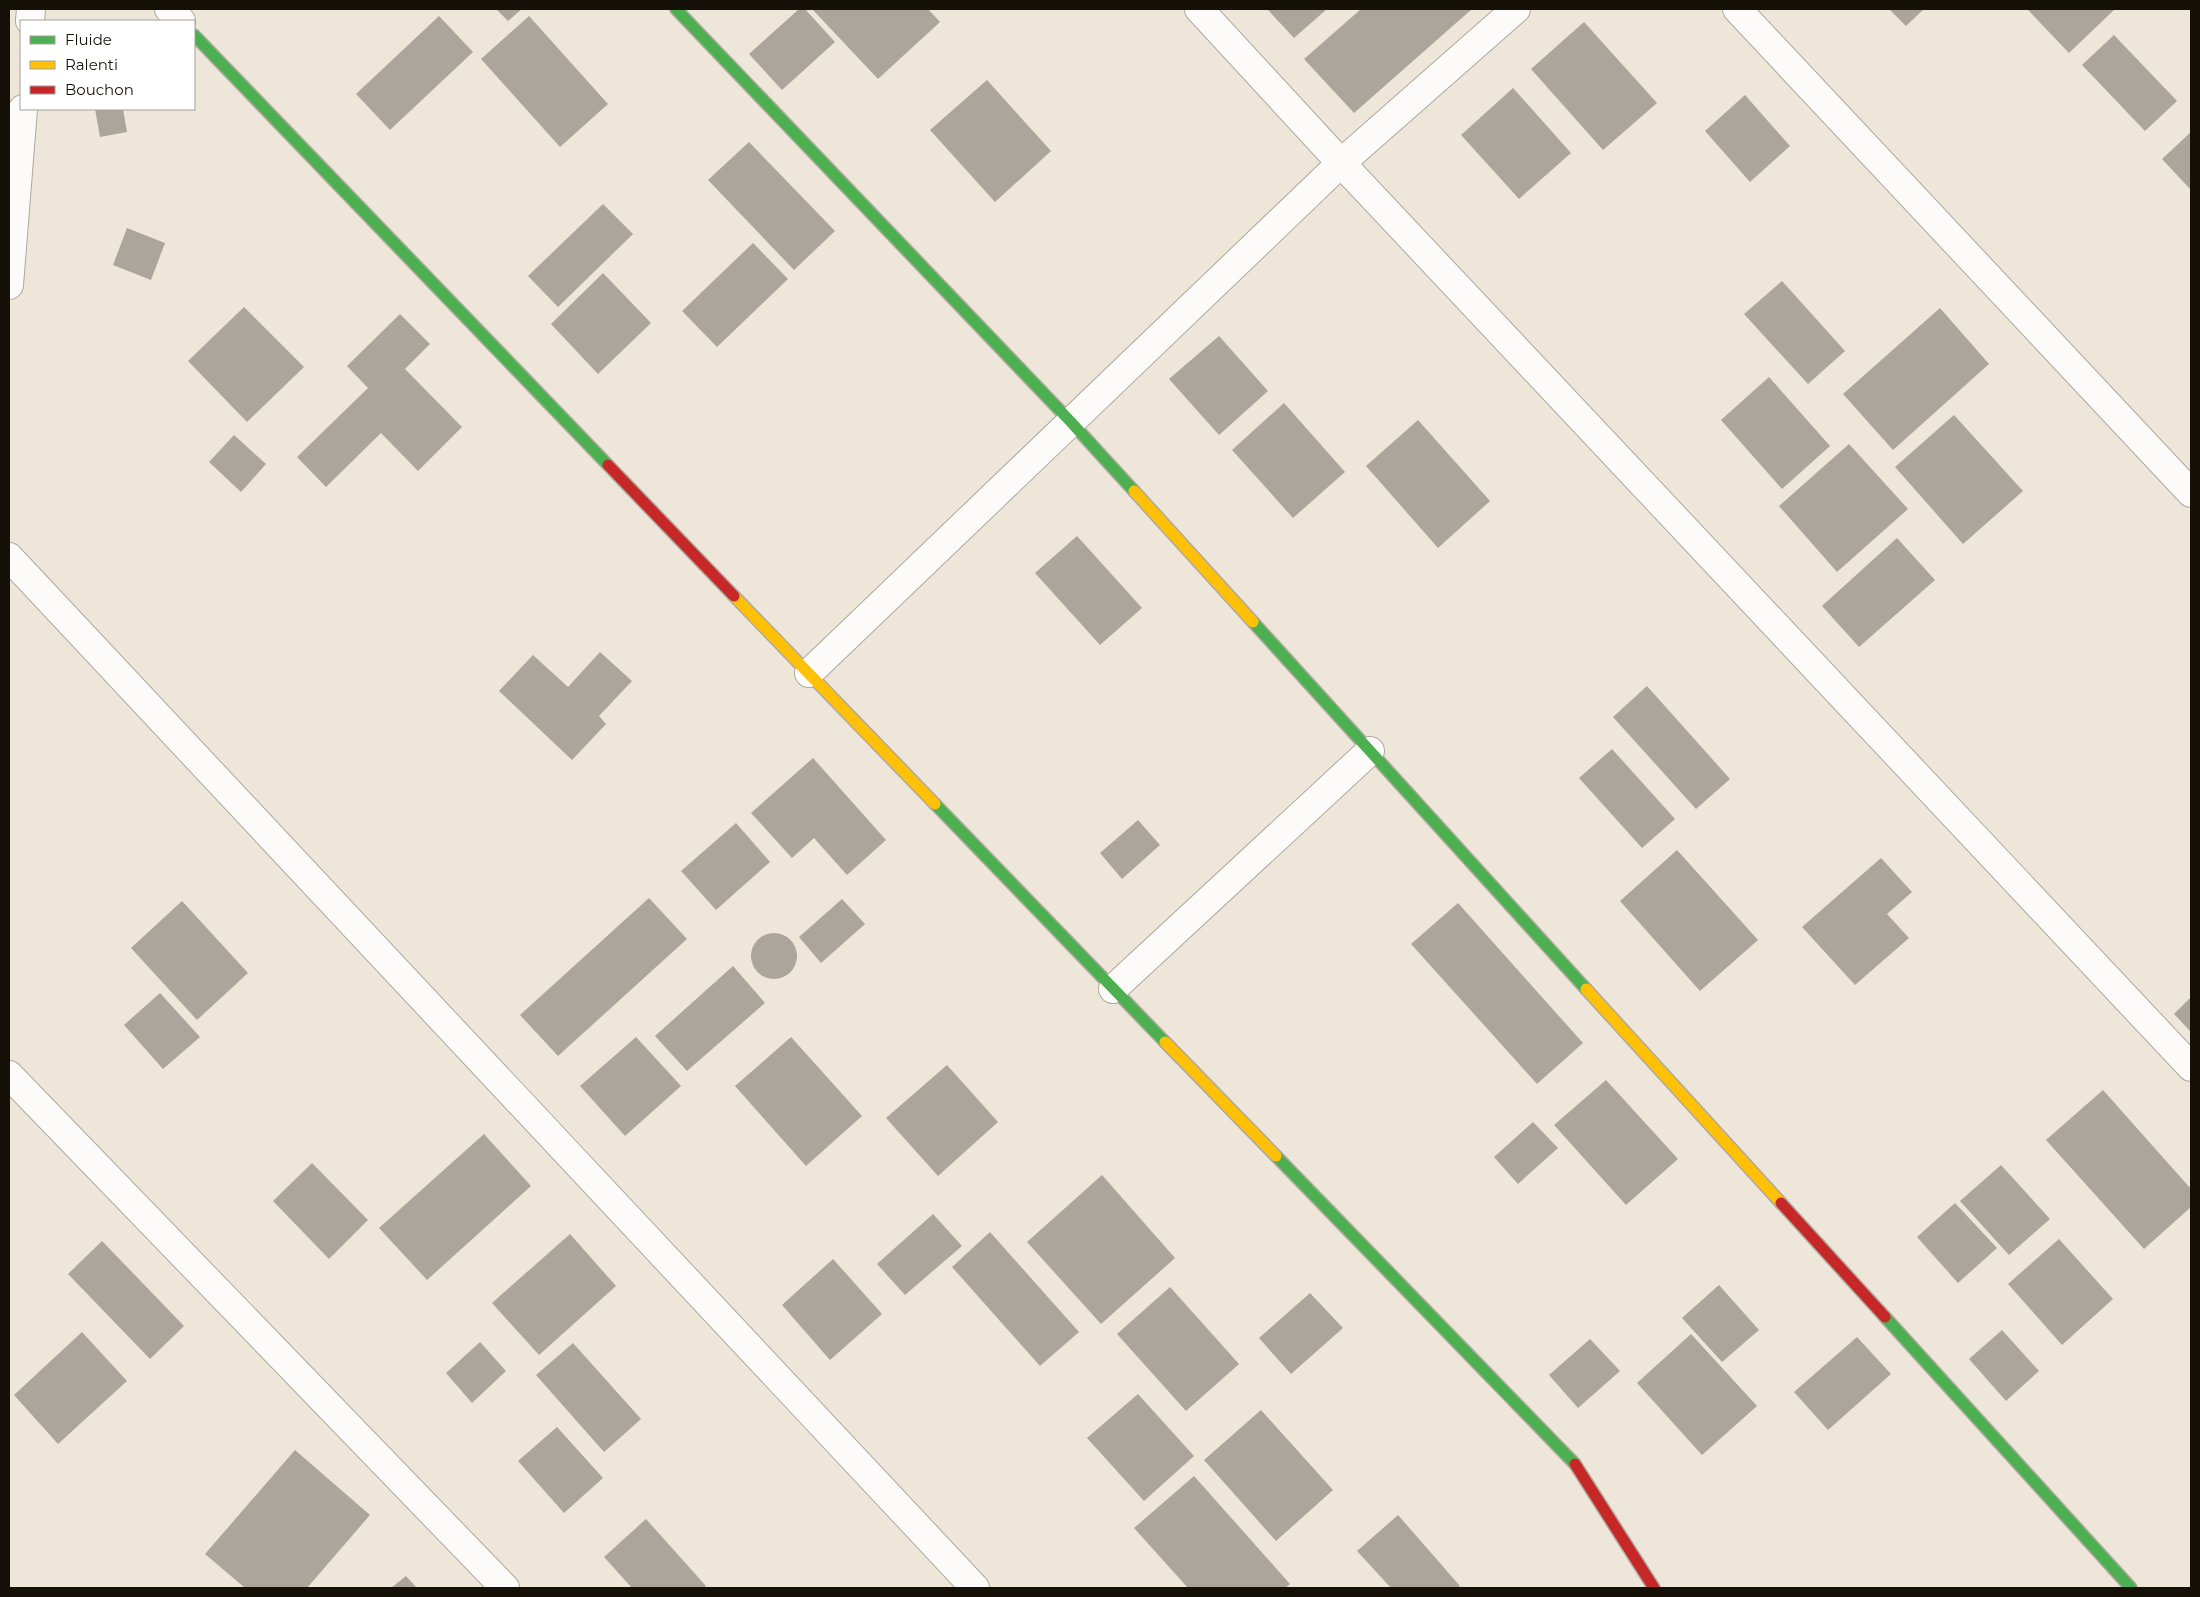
<svg xmlns="http://www.w3.org/2000/svg" width="2200" height="1597" viewBox="0 0 2200 1597" font-family="Montserrat,sans-serif">
	<rect width="100%" height="100%" fill="#efe6da"/>
	<!-- building -->
	<g fill="#aca59c">
		<path d="M496,9H522L508,21Z"/>
		<path d="M799,9H805L835,42L782,90L749,54Z"/>
		<path d="M812,9H928L940,22L878,79Z"/>
		<path d="M1267,9H1327L1294,38Z"/>
		<path d="M1361,9H1472L1354,113L1304,59Z"/>
		<path d="M1889,9H1924L1906,26Z"/>
		<path d="M2027,9H2115L2069,53Z"/>
		<path d="M439,16L473,52L390,130L356,94Z"/>
		<path d="M529,16L608,104L560,147L481,59Z"/>
		<path d="M1584,22L1657,103L1603,150L1531,69Z"/>
		<path d="M2114,35L2177,101L2145,131L2082,65Z"/>
		<path d="M987,80L1051,151L995,202L930,130Z"/>
		<path d="M1513,88L1571,153L1519,199L1461,135Z"/>
		<path d="M1745,95L1790,146L1750,182L1705,131Z"/>
		<path d="M95,109H123L127,132L100,137Z"/>
		<path d="M2191,132V190L2162,159Z"/>
		<path d="M749,142L835,231L794,270L708,180Z"/>
		<path d="M603,204L633,234L558,307L528,276Z"/>
		<path d="M127,228L165,243L151,280L113,265Z"/>
		<path d="M753,243L788,279L717,347L682,311Z"/>
		<path d="M603,273L651,323L598,374L551,324Z"/>
		<path d="M1782,281L1845,351L1808,384L1744,314Z"/>
		<path d="M244,307L304,367L247,422L188,361Z"/>
		<path d="M1940,308L1989,364L1893,450L1843,394Z"/>
		<path d="M400,314L430,344L405,369L462,427L418,471L381,433L326,487L297,457L368,388L347,366Z"/>
		<path d="M1219,336L1268,391L1219,435L1169,379Z"/>
		<path d="M1769,377L1830,446L1782,489L1721,420Z"/>
		<path d="M1284,403L1345,472L1293,518L1232,450Z"/>
		<path d="M1954,415L2023,491L1963,544L1895,467Z"/>
		<path d="M1418,420L1490,501L1438,548L1366,466Z"/>
		<path d="M234,435L266,464L241,492L209,462Z"/>
		<path d="M1849,444L1908,509L1837,572L1779,506Z"/>
		<path d="M1077,536L1142,608L1100,645L1035,573Z"/>
		<path d="M1897,538L1935,580L1859,647L1822,606Z"/>
		<path d="M600,652L632,681L599,716L606,724L572,760L499,691L533,655L568,687Z"/>
		<path d="M1647,686L1730,779L1696,809L1613,717Z"/>
		<path d="M1612,749L1675,819L1642,848L1579,778Z"/>
		<path d="M813,758L886,840L847,875L814,838L792,858L751,813Z"/>
		<path d="M1138,820L1160,845L1122,879L1100,853Z"/>
		<path d="M736,823L770,862L716,910L681,871Z"/>
		<path d="M1677,850L1758,940L1700,991L1620,901Z"/>
		<path d="M1881,858L1912,892L1887,914L1909,938L1855,985L1802,927Z"/>
		<path d="M649,898L687,939L558,1056L520,1015Z"/>
		<path d="M842,899L865,924L821,963L799,937Z"/>
		<path d="M182,901L248,973L197,1020L131,948Z"/>
		<path d="M1458,903L1583,1043L1537,1084L1411,944Z"/>
		<circle cx="774" cy="956" r="23"/>
		<path d="M733,966L765,1003L687,1071L655,1036Z"/>
		<path d="M160,993L200,1037L163,1069L124,1025Z"/>
		<path d="M2191,997V1032L2174,1014Z"/>
		<path d="M636,1037L681,1086L625,1136L580,1086Z"/>
		<path d="M791,1037L862,1116L806,1166L735,1086Z"/>
		<path d="M947,1065L998,1122L938,1176L886,1118Z"/>
		<path d="M1606,1080L1678,1159L1626,1205L1554,1125Z"/>
		<path d="M2103,1090L2191,1189V1207L2144,1249L2046,1140Z"/>
		<path d="M1533,1122L1558,1148L1518,1184L1494,1157Z"/>
		<path d="M484,1134L531,1186L427,1280L379,1228Z"/>
		<path d="M312,1163L368,1220L329,1259L273,1201Z"/>
		<path d="M2001,1165L2050,1219L2009,1255L1960,1201Z"/>
		<path d="M1102,1175L1175,1258L1101,1324L1027,1242Z"/>
		<path d="M1955,1203L1997,1248L1958,1283L1917,1237Z"/>
		<path d="M933,1214L962,1246L905,1295L877,1264Z"/>
		<path d="M990,1232L1079,1332L1040,1366L952,1267Z"/>
		<path d="M570,1234L616,1286L539,1355L492,1303Z"/>
		<path d="M2059,1239L2113,1299L2062,1345L2008,1284Z"/>
		<path d="M102,1241L184,1326L150,1359L68,1274Z"/>
		<path d="M833,1259L882,1314L830,1360L782,1305Z"/>
		<path d="M1719,1285L1759,1330L1722,1362L1682,1318Z"/>
		<path d="M1170,1287L1239,1364L1186,1411L1117,1334Z"/>
		<path d="M1310,1293L1343,1328L1291,1374L1259,1338Z"/>
		<path d="M2002,1330L2039,1371L2006,1401L1969,1359Z"/>
		<path d="M82,1332L127,1381L58,1444L14,1395Z"/>
		<path d="M1691,1334L1757,1406L1702,1455L1637,1383Z"/>
		<path d="M1857,1337L1891,1374L1828,1430L1794,1392Z"/>
		<path d="M1590,1339L1620,1371L1578,1408L1549,1375Z"/>
		<path d="M480,1342L506,1371L472,1403L446,1373Z"/>
		<path d="M573,1343L641,1419L604,1452L536,1375Z"/>
		<path d="M1138,1394L1194,1456L1144,1501L1087,1438Z"/>
		<path d="M1261,1410L1333,1490L1276,1541L1204,1460Z"/>
		<path d="M557,1427L603,1478L564,1513L518,1461Z"/>
		<path d="M295,1450L370,1515L307,1588H245L205,1554Z"/>
		<path d="M1194,1476L1290,1584L1285,1588H1188L1134,1528Z"/>
		<path d="M1398,1515L1460,1586L1457,1588H1391L1357,1551Z"/>
		<path d="M646,1519L706,1586L703,1588H632L604,1557Z"/>
		<path d="M406,1576L417,1588H391Z"/>
	</g>
	<g fill="none" stroke-linecap="round" stroke-linejoin="round">
		<!-- street casing -->
		<g stroke="#afa89f" stroke-width="30">
			<g id="street">
				<path d="M169,9L181,21"/>
				<path d="M1199,9L1341,163L2191,1067"/>
				<path d="M1737,9L2191,493"/>
				<path d="M30,21L31,9"/>
				<path d="M9,285L23,109"/>
				<path d="M9,557L975,1588"/>
				<path d="M809,673L1341,163L1516,9"/>
				<path d="M1113,989L1370,751"/>
				<path d="M9,1075L505,1588"/>
			</g>
		</g>
		<!-- fast casing -->
		<g stroke="#afa89f" stroke-width="14">
			<g id="fast">
				<path d="M676,9L1070,421L1134,491"/>
				<path d="M194,35L608,465"/>
				<path d="M1253,622L1586,989"/>
				<path d="M935,804L1165,1042"/>
				<path d="M1276,1156L1575,1464"/>
				<path d="M1885,1317L2131,1588"/>
			</g>
		</g>
		<!-- slow casing -->
		<g stroke="#afa89f" stroke-width="14">
			<g id="slow">
				<path d="M1134,491L1253,622"/>
				<path d="M734,596L935,804"/>
				<path d="M1586,989L1781,1203"/>
				<path d="M1165,1042L1276,1156"/>
			</g>
		</g>
		<!-- jam casing -->
		<g stroke="#afa89f" stroke-width="14">
			<g id="jam">
				<path d="M608,465L734,596"/>
				<path d="M1781,1203L1885,1317"/>
				<path d="M1575,1464L1654,1588"/>
			</g>
		</g>
		<!-- street -->
		<use href="#street" stroke="#fdfbf9" stroke-width="28"/>
		<!-- fast -->
		<use href="#fast" stroke="#4caf50" stroke-width="11"/>
		<!-- slow -->
		<use href="#slow" stroke="#ffc107" stroke-width="11"/>
		<!-- jam -->
		<use href="#jam" stroke="#c62828" stroke-width="11"/>
	</g>
	<!-- border -->
	<rect width="2200" height="1597" fill="none" stroke="#151008" stroke-width="20"/>
	<!-- legend -->
	<rect x="20" y="20" width="175" height="90" fill="#ffffff" stroke="#a19f9c"/>
	<rect x="30" y="36" width="25" height="8" fill="#4caf50" stroke="#a19f9c"/>
	<text x="65" y="45" font-size="15" fill="#151008">Fluide</text>
	<rect x="30" y="61" width="25" height="8" fill="#ffc107" stroke="#a19f9c"/>
	<text x="65" y="70" font-size="15" fill="#151008">Ralenti</text>
	<rect x="30" y="86" width="25" height="8" fill="#c62828" stroke="#a19f9c"/>
	<text x="65" y="95" font-size="15" fill="#151008">Bouchon</text>
</svg>
